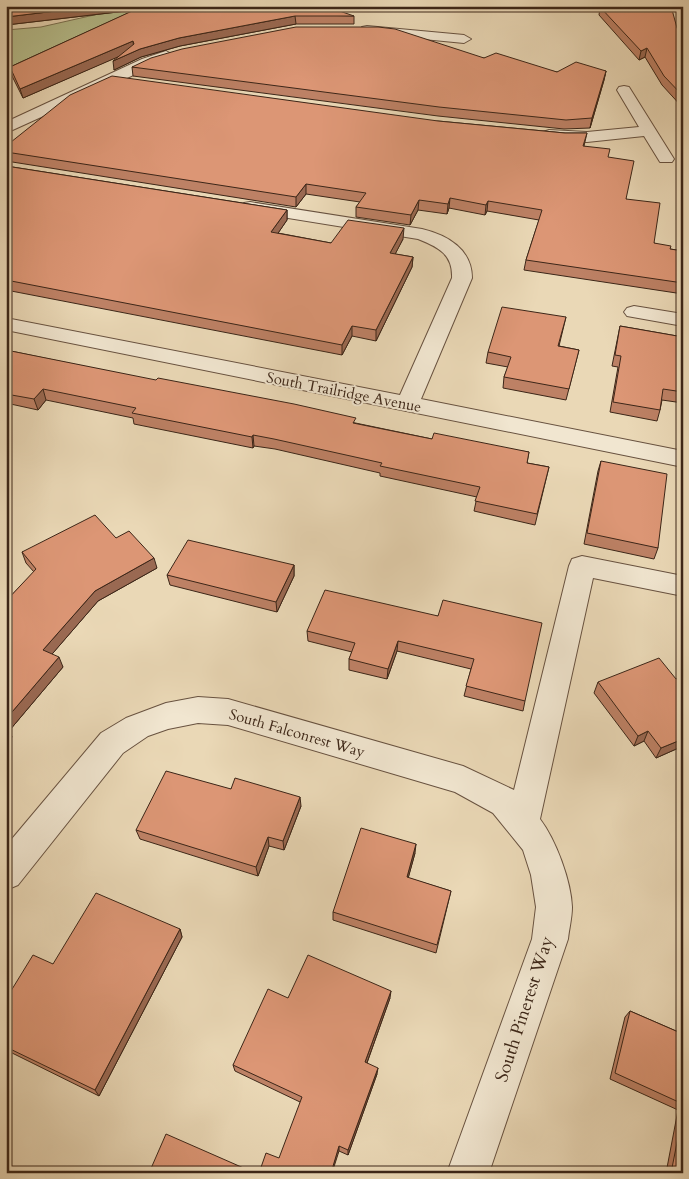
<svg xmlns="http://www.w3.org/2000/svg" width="689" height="1179" viewBox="0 0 689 1179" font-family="Cardo,serif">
	<rect width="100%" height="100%" fill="#ead8b6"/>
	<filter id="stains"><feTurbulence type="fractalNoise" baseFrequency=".004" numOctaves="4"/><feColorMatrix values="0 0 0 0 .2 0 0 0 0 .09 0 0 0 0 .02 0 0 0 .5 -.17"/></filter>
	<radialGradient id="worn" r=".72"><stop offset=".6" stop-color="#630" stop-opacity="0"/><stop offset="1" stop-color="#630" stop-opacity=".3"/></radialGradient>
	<!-- green -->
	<path fill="#b7bf8d" stroke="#7a7252" d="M134,6H239L75,42L6,69V30L41,27Z"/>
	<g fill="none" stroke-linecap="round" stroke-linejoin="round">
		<!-- minor casing -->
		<g stroke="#685240" stroke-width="2">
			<g id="minor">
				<path d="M367,26L464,35L471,39L464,43L362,33L361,30L362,27Z"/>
				<path d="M166,51L173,55L171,58L6,133V122L142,59Z"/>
				<path d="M624,86L629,87L674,159L672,162H660L644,136L587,142L549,140L543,138L541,135L543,132L549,130L587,132L639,127L617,90L619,87Z"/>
				<path d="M250,202L422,229C447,235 472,249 472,278L421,399L683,451V467L6,330V318L400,395L452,278C453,254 438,247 418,239L244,211L241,207L244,203Z"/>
				<path d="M634,306L683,314V326L627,316L624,312L627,308Z"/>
				<path d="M582,556L683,576V596L593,578L540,819C556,840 571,881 572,907C572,918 569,929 568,939L489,1173H447L532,939L536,907L531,875L523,850L493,813L455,792L228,725L198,723L168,729L148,736L123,753L18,885L6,890V846L101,733L126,718L166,703L198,697L228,699L463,766L514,790L569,566L572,559Z"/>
			</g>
		</g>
		<!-- minor -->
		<use href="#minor" fill="#f1e6d0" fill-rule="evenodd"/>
	</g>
	<!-- wall -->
	<g fill="#bd8165" stroke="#3c2618">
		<path d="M6,6L354,16V24H296L180,46L141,57L114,70L119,56L23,98L12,76L10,67L135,10L6,25Z"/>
		<path d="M600,7L677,28L683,38V108L662,85L645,57L639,60L599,15Z"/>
		<path d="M484,58L557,72L606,71L604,80L590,128L564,129L438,116L133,76L132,67Z"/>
		<path d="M438,121L565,133H587L584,146L608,158L626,199L654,243L670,249L683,251V294L524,270L526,260L539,220L487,211L485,215L449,208L447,214L418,210L410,225L356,217V207L360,202L306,194L296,207L6,161V146Z"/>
		<path d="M6,166L287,210V220L278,233L331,243L403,239L395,254L413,257L412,267L376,341L352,336L342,355L6,290Z"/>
		<path d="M566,317L559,346L579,350L566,400L503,388L504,377L508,367L486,363L488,352Z"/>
		<path d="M620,326L683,337V403L662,400L660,410L657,421L610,412L618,367L612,366Z"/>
		<path d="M6,350L432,439L529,452L527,463L549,467L535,525L474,511L477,497L380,476V473L275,449L254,446L253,448L134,424L133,418L46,400L38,410L6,403Z"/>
		<path d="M601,461L658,548L654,559L584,544L598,471Z"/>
		<path d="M116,538L157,568L98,601L52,654L63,667L9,731L12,737L6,744V601L34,572L26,563L22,552Z"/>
		<path d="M294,565V576L277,612L170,585L167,575Z"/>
		<path d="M438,616L525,701L523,711L464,696L471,669L397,651L387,679L349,670V659L352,652L308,641L307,631Z"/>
		<path d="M598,682L683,746L656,758L644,741L634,746L594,693Z"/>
		<path d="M231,789L301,806L284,850L269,846L258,876L140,839L136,830Z"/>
		<path d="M415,853L408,878L451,891L436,953L333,920V912Z"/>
		<path d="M180,929L182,937L99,1096L6,1050V999L53,964Z"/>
		<path d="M288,998H390L367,1063L377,1074L348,1155L339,1151L300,1102L235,1071L233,1065Z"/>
		<path d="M630,1011L683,1034V1173H666L678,1110L610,1079L625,1017Z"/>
	</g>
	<!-- shaded-wall -->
	<g fill="#9a6952" stroke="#3c2618">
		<path d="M98,6H160V7L6,25V17Z"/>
		<path d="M295,16L296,24L180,46L141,57L114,70L113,61L140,49L179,38Z"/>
		<path d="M133,41L134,50L23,98L20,89Z"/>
		<path d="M647,48L645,57L639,60L641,51Z"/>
		<path d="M606,71L604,80L590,128L592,118Z"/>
		<path d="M306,184V194L296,207V197Z"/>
		<path d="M450,198L449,208L447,214L448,204Z"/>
		<path d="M419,200L418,210L410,225L411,215Z"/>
		<path d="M488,201L487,211L485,215L486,205Z"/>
		<path d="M287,210V220L272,242L271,232Z"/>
		<path d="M404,228L403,239L390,264V253Z"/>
		<path d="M413,257L412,267L376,341V330Z"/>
		<path d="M352,326V336L342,355V345Z"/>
		<path d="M43,389L46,400L38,410L34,399Z"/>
		<path d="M253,435L254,446L253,448L252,437Z"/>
		<path d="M154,558L157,568L98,601L47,660L43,650L95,591Z"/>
		<path d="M294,565V576L277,612L276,602Z"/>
		<path d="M398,641L397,651L387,679L388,669Z"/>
		<path d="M59,657L63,667L9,731L12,737L6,744V719Z"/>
		<path d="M648,731L644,741L634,746L638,736Z"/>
		<path d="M683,739V746L656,758L661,748Z"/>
		<path d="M300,797L301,806L284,850L283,841Z"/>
		<path d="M268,837L269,846L258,876L256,867Z"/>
		<path d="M416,844L415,853L406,886L407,877Z"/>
		<path d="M180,929L182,937L99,1096L95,1090Z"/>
		<path d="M391,991L390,998L365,1068V1062Z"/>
		<path d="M378,1068L377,1074L348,1155V1150Z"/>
		<path d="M339,1146V1151L332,1173H331Z"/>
	</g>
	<!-- building -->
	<g fill="#dc9675" stroke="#3c2618">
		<path d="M6,6H98L6,17Z"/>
		<path d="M143,6H325L354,16H295L179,38L140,49L113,61L134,44L133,41L20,89L10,67Z"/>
		<path d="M601,6H671L677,28L683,38V96L664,76L647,48L641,51L600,7Z"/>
		<path d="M296,27H378L395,29L484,58L496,53L557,72L576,62L606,71L592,118L566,120L439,107L132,67L151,58L182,49Z"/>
		<path d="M112,76L438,121L565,133H587L583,146L610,149L608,157L634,161L626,199L660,203L654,243L671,246L670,249L683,251V283L526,260L542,210L488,201L486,205L450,198L448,204L419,200L411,215L356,207L366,193L306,184L296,197L6,152V146L70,95Z"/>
		<path d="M6,166L287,210L271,232L331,243L348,220L404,228L390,253L413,257L376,330L352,326L342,345L6,280Z"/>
		<path d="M502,307L566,317L558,346L579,350L569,389L504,377L511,357L488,352Z"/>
		<path d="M620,326L683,337V392L663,389L660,410L613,402L621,356L615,355Z"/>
		<path d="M6,350L156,380L158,378L294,404L356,418L353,423L432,439L434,433L529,452L527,463L549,467L537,514L475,501L480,487L380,466L382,463L274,439L253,435L252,437L132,413L136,408L43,389L34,399L6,394Z"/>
		<path d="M601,461L667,474L658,548L587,533Z"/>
		<path d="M95,515L116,538L129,531L154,558L95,591L43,650L59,657L6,719V601L36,569L22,552Z"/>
		<path d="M188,540L294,565L276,602L167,575Z"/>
		<path d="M325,590L438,616L443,600L542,623L525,701L466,686L474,659L398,641L388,669L349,659L355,643L307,631Z"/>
		<path d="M659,658L676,679L683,676V739L661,748L648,731L638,736L598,682Z"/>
		<path d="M166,771L231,789L235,778L300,797L283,841L268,837L256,867L136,830Z"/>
		<path d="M361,828L416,844L407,877L451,891L437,945L333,912Z"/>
		<path d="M96,893L180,929L95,1090L6,1047V999L33,955L53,964Z"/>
		<path d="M308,955L391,991L365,1062L378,1068L348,1150L339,1146L331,1173H259L266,1153L279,1158L302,1097L233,1065L268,989L288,998Z"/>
		<path d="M630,1011L683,1034V1104L615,1073Z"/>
		<path d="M683,1112V1173H671Z"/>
		<path d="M166,1134L255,1173H149Z"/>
	</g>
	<g text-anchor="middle" stroke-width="4" stroke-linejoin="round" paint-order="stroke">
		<!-- street labels -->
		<g font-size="15" fill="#3c2618" stroke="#f1e6d0">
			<text transform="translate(344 392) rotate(11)" y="5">South Trailridge Avenue</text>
			<text transform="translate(297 733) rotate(16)" y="5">South Falconrest Way</text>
		</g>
		<!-- near-street labels -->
		<g font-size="18" fill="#3c2618" stroke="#f1e6d0">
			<text transform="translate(524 1009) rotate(-72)" y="6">South Pinerest Way</text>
		</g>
	</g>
	<!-- margin -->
	<rect width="689" height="1179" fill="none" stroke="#ead8b6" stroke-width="25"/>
	<rect x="8" y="8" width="674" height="1164" fill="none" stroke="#3c2618" stroke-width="2.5"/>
	<rect x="12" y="12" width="664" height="1154" fill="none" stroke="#3c2618"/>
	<rect width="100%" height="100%" filter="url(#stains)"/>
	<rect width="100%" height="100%" fill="url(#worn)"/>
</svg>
